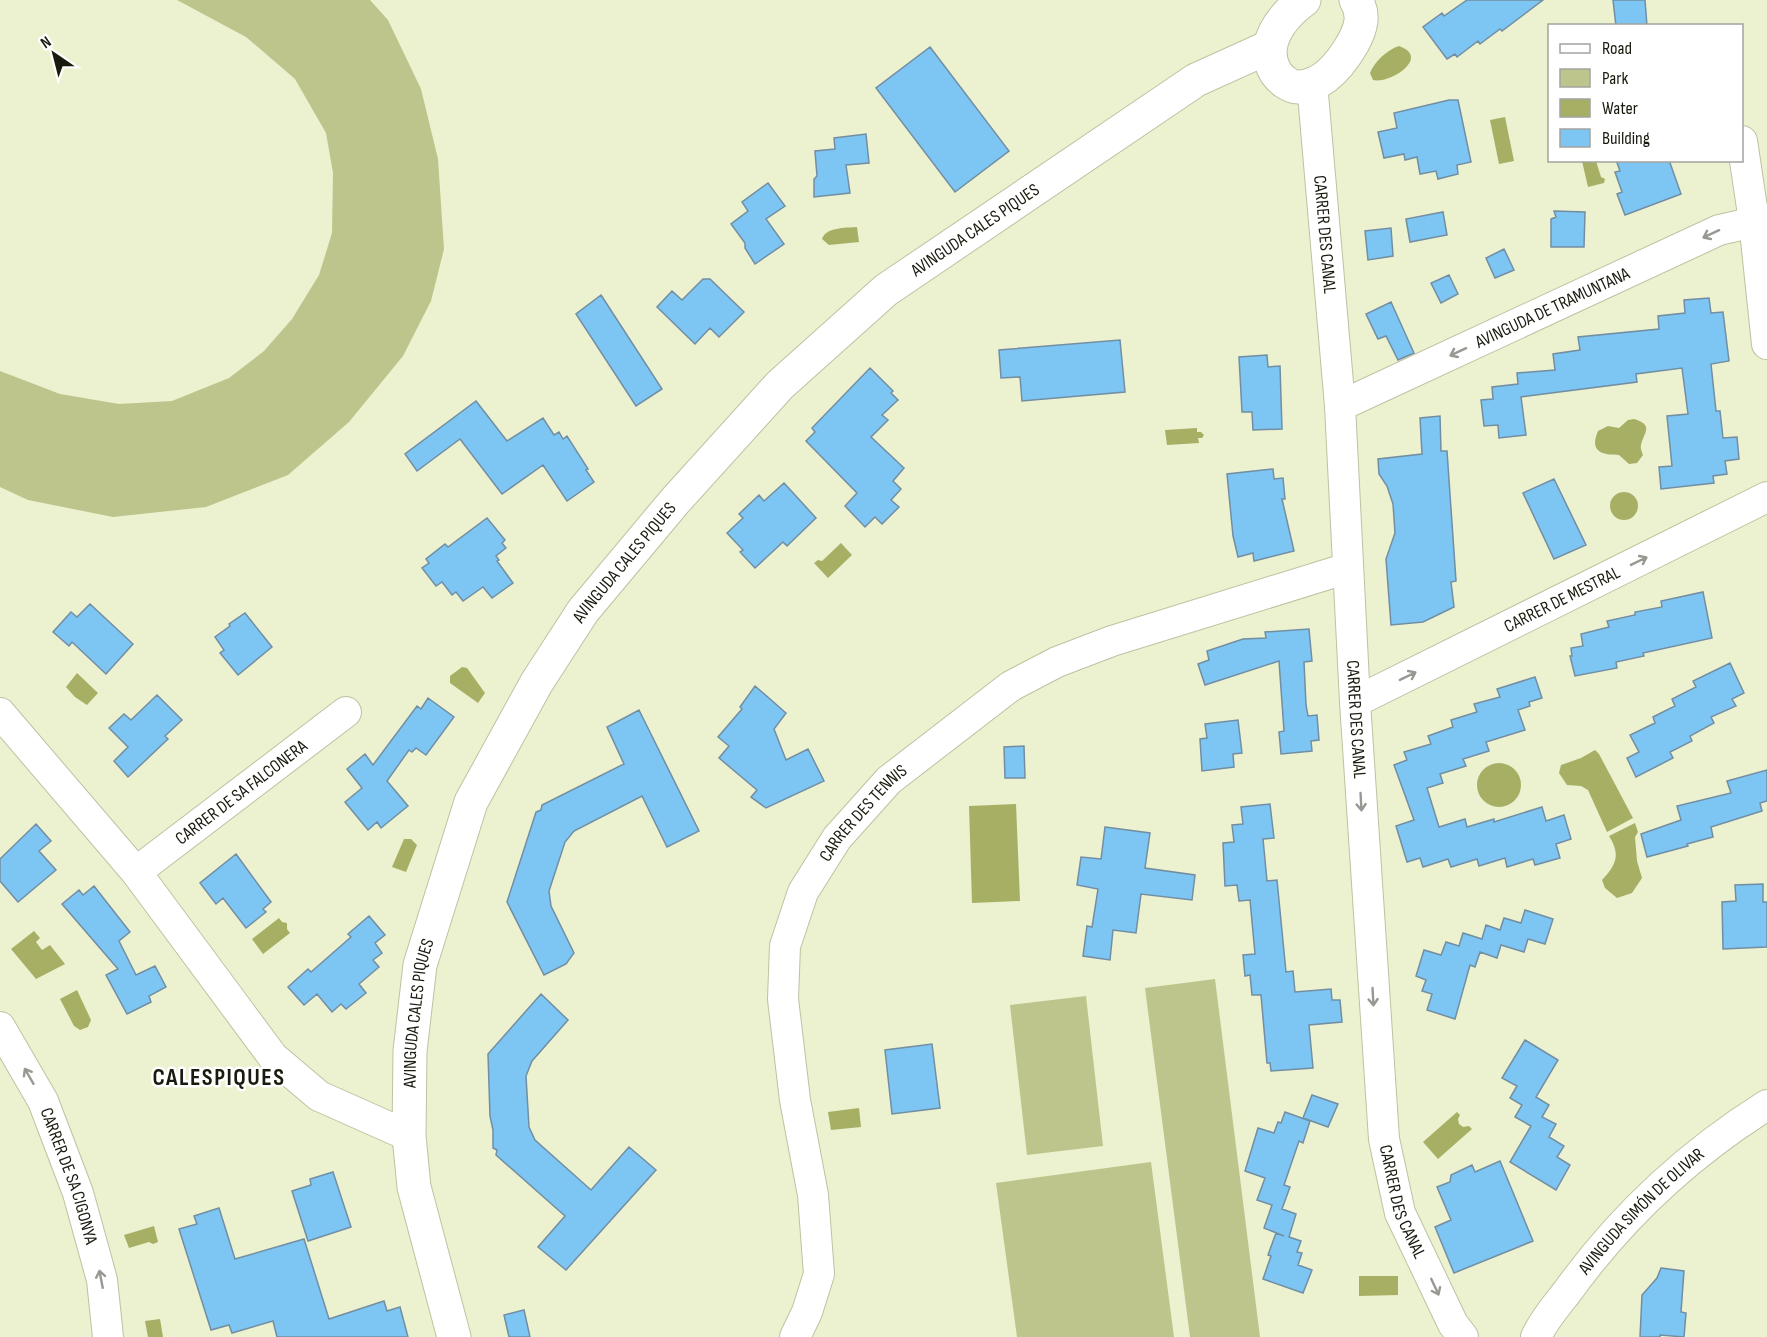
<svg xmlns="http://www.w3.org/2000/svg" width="1767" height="1337" viewBox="0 0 1767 1337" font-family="'Sofia Sans Condensed',sans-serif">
  <rect width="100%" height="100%" fill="#ecf1cf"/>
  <!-- green -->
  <path fill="#bec58c" d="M177,0H370L388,20L421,89L438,159L444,249L431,301L403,356L349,422L288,475L206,507L113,517L28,500L0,487V371L60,394L119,404L172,401L229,378L264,351L292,319L319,275L332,233L333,173L326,133L295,79L246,37Z
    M1215,979L1260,1337H1190L1145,988Z
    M1086,996L1103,1146L1027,1155L1010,1005Z
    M1151,1162L1174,1337H1017L996,1183Z"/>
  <!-- water -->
  <path fill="#a7af65" d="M1399,46C1431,57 1391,84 1373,80L1370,73C1375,61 1387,50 1399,46Z
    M1505,117L1514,161L1499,164L1490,120Z
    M1582,161H1596L1601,177L1605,179L1604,183L1588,187Z
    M857,227L859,242L829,245L822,239C826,227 845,228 857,227Z
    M1634,419C1655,425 1643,434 1641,445C1640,448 1642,452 1643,455L1637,463L1629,464L1619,455C1602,455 1589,452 1598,431L1608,426L1619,428L1628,420Z
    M1197,428V432H1201L1204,435L1202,438H1198L1199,443L1167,445L1165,430Z
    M1610 506a14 14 0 1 1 28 0a14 14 0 1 1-28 0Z
    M841,543L852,555L828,578L814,563L818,560L822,561Z
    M462,667L467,668L485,693L478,703L450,683V676Z
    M77,673L98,693L87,705L75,697L66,687Z
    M1595,750L1599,754L1633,818L1607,832L1588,790L1581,786L1567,785L1559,773L1561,765L1581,758Z
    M1477 785a22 22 0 1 1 44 0a22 22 0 1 1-44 0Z
    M1016,804L1020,901L972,903L969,806Z
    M1635,823L1638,832L1635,837L1637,861L1642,878L1632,893L1617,898L1605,888L1602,880C1616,865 1621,855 1609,836Z
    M404,839H411L417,845L406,872L392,867Z
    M279,918L282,922L287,923V929L290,933L263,954L252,939Z
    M34,931L40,938L36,942L42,950L50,945L65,964L36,979L11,949Z
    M77,990L91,1020L88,1027L80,1030L74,1026L60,999Z
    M859,1108L861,1127L831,1130L828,1112Z
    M1457,1112L1460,1115L1458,1119L1459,1124L1463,1127L1469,1126L1472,1129L1438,1159L1423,1142Z
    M154,1226L158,1242L153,1244L149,1242L129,1248L124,1235Z
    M1359,1276H1398V1295L1359,1296Z
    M160,1319L163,1337H148L145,1321Z"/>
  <!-- building -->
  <path fill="#7dc5f3" stroke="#728ea2" stroke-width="1.5" d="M1467,0H1543L1502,31L1500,29L1480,44L1478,41L1457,57L1455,54L1447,59L1423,27L1442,13L1444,16Z
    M1613,0H1645L1647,26H1616Z
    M930,47L1009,151L955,192L876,88Z
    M1449,100H1458L1471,162L1457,165L1458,174L1438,179L1436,171L1420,174L1417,157L1405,160L1404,154L1384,158L1378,132L1397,128L1394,113Z
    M866,134L869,163L846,165L850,193L814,197V179L817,176L815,151L835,149L834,138Z
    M1616,160H1669L1681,194L1625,215L1617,194L1622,192L1615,172L1620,171Z
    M768,183L785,206L766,219L784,244L755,264L745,248V243L731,224L748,211L742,202Z
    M1554,211L1585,212L1584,247H1551V219L1556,217Z
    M1443,212L1447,235L1410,242L1406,219Z
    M1391,228L1393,256L1368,260L1365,231Z
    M1504,249L1514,270L1495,278L1486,258Z
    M1449,275L1458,294L1441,303L1431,283Z
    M703,279H710L744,312L719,337L710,328L695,344L657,307L672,291L682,300Z
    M601,295L662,389L636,406L576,314Z
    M1709,298L1711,313L1723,312L1729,361L1711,364L1716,411H1720L1723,438L1737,437L1739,459L1725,461L1727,474L1713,476L1714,483L1661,489L1659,467L1672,466L1667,416L1688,414L1682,368L1636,374L1637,382L1521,397L1526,435L1499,438L1498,425L1484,426L1481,400L1493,399L1492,387L1518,384L1517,373L1555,370L1553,354L1580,350L1578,337L1659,329L1658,316L1685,313L1684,300Z
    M1391,302L1414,353L1398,360L1386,336L1378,339L1366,314Z
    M1120,340L1125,392L1022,401L1020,377L1001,378L999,350Z
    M1267,355L1268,367L1280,366L1282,429L1253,430L1252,412H1242L1239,357Z
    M870,368L893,391L891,393L898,400L882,415L888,420L871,437L904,468L893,481L901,489L891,500L899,507L882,524L875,517L865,527L845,506L857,493L806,441L815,432L812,428Z
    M476,401L507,441L543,418L554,435L559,432L563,439L567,436L588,469L586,470L594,482L567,501L543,465L502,494L460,439L417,471L405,454Z
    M1440,416L1441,451H1447L1456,581L1451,582L1454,607L1423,622L1391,625L1386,559L1395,533L1393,504L1387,486L1379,474L1378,459L1422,454L1420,418Z
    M1273,469L1274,479L1283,478L1285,499H1282L1294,551L1254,561L1253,553L1238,557L1233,536L1227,474Z
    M1554,479L1586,545L1554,559L1523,493Z
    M784,483L816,518L787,546L783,542L755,568L740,552L743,550L727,533L743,518L739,514L759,495L764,501Z
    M487,518L505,540L502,543L506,548L496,556L499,560L497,561L513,583L492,598L483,587L463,601L456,592L452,595L442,582L436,586L422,568L429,563L426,559L445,544L448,547Z
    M1703,592L1712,638L1643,653L1644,656L1616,662L1617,668L1575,676L1570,656H1572L1571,648L1583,646L1581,634L1609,627L1607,621L1635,615V612L1662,607L1661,601Z
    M90,604L133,644L106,674L72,642L69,646L53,632L71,612L77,617Z
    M245,613L272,647L238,675L220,653L224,650L215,637L230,626L229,624Z
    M1309,629L1312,661L1304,662L1306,705L1308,716L1317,715L1319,740L1311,741L1312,751L1281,754L1279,732L1284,731L1279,661L1205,685L1198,664L1209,660L1207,651L1243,639L1266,638L1265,632Z
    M1730,663L1744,693L1732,699L1736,706L1711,717L1714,723L1690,736L1692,741L1670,752L1673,758L1636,777L1627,758L1639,752L1630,735L1655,723L1653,717L1675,706L1672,699L1696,687L1693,681Z
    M1535,677L1542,698L1529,702L1530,706L1518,710L1525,730L1486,742L1489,751L1463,759L1466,766L1440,774L1443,783L1427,788L1439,827L1465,819L1467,827L1494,819V822L1542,807L1546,821L1564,815L1571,839L1556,844L1560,858L1535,865L1533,859L1507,867L1505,858L1479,866L1477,859L1451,867L1448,859L1423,867L1420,858L1407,862L1396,826L1414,820L1394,765L1407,760L1404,752L1431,744L1428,736L1453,727L1451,720L1477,712L1474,704L1500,697L1497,689Z
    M755,686L786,713L774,729L786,760L808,749L824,781L766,808L751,797L757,790L719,758L729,746L718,737L742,709L740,707Z
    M157,695L182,720L165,736L168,739L128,777L114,761L128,747L109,728L124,714L131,720Z
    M428,698L454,717L426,755L416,748L412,752L409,750L387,781L408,806L381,828L377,822L368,830L345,802L362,788L347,769L365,754L373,765L417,706L421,709Z
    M639,710L699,831L667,847L642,796L574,831L565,842L549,891L551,906L574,953L566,964L544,975L507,902L536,812L541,810L542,805L624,764L607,727Z
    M1238,720L1242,753L1233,754L1234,767L1202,771L1200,739L1207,738L1205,724Z
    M1024,746L1025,778H1005L1004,747Z
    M1767,770V801L1760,803L1762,811L1711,827L1713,837L1687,844L1688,846L1647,857L1641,834L1681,820L1677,806L1731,793L1727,781Z
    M1270,804L1274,838L1263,839L1267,881L1277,880L1286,972L1293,971L1295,992L1331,989L1332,1000H1340L1342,1022L1309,1025L1313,1068L1271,1071L1270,1063H1267L1261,995H1252L1250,975L1245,976L1243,955L1255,954L1250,900L1239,901L1237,885L1225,886L1223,843L1234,842L1232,825L1243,824L1241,807Z
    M36,824L51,841L39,851L56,870L18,902L0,881V859Z
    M1105,827L1150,833L1145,868L1195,875L1192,900L1141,894L1136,933L1113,930L1110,960L1083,956L1087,926L1092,927L1098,889L1077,885L1081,857L1101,859Z
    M236,854L271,902L263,909L266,912L246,928L223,898L216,904L200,883Z
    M1763,884V902H1767V947L1723,949L1722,902L1736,901L1735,885Z
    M94,886L130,932L119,941L136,975L155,966L166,987L149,996L151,1002L127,1014L106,975L118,969L62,904L79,890L83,895Z
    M1525,910L1553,919L1545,944L1528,939L1524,952L1501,945L1497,958L1480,952L1475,967L1470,965L1455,1019L1427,1010L1432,994L1422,991L1426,980L1416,976L1424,950L1441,955L1446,942L1459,946L1463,933L1482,939L1486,925L1500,930L1504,918L1521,923Z
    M369,916L385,935L375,943L382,953L373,960L379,967L359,984L366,993L346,1009L341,1004L332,1012L317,994L304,1005L288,987L308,969L311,972L351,937L348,934Z
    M541,994L568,1020L532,1061L526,1076L529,1127L535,1140L591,1190L629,1147L656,1170L566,1270L538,1247L565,1216L496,1155L497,1150L493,1148V1130L490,1116L488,1054Z
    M1525,1040L1558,1060L1536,1097L1549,1105L1542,1117L1556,1124L1549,1137L1564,1146L1557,1157L1570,1165L1556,1190L1510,1162L1531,1126L1515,1117L1522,1105L1510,1098L1517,1086L1502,1078Z
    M932,1044L940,1108L892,1114L885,1050Z
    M1312,1095L1338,1104L1328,1127L1303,1118Z
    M1285,1112L1310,1121L1303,1143L1299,1141L1284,1185L1290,1187L1282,1209L1296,1214L1289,1237L1301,1241L1297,1252L1302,1253L1298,1265L1312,1270L1303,1293L1263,1279L1271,1256L1268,1255L1276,1233L1284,1236L1264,1228L1272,1205L1257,1200L1265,1178L1245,1171L1258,1128L1274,1133L1278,1122L1281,1123Z
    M1500,1161L1533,1241L1454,1273L1435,1227L1451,1220L1437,1187L1450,1182L1451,1175L1472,1165L1475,1172Z
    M333,1172L351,1227L308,1241L292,1191L311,1185L310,1179Z
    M219,1208L235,1259L304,1239L329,1319L384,1301L387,1311L400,1307L408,1337H277L273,1321L232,1333L229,1325L211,1330L179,1229L197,1224L194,1216Z
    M1661,1268L1684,1271L1681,1312L1686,1313L1684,1337L1660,1335V1337H1640L1642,1295L1657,1278Z
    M524,1310L530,1337H509L504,1315Z"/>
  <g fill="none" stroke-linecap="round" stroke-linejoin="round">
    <!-- street casing -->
    <g stroke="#bec2a3" stroke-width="32">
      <g id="street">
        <path id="s1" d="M1312,83L1340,406L1355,702L1384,1139L1400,1213L1453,1324L1463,1337"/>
        <path d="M1742,141L1754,221L1767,344"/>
        <path id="s2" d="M1340,406L1719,230L1767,219"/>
        <path id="s3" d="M1355,702L1767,497"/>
        <path d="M0,713L136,872L273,1057L319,1096L409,1136"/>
        <path id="s4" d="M136,872L346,712"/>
        <path id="s5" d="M0,1027L43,1101L78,1193L102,1280L108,1337"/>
        <path id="s6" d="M795,1337L807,1312L819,1274L813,1195L795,1100L783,999L785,946L803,892L837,838L889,780L1011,686L1057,662L1112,641L1348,568"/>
        <path id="s7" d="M1536,1337C1543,1321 1556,1306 1567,1292C1621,1217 1689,1154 1767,1105"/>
      </g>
    </g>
    <!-- secondary casing -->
    <g stroke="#bec2a3" stroke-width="35">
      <g id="secondary">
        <path d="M1304,0C1281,17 1259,45 1276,73C1281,80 1290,87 1298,87C1324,87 1342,62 1353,43C1361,28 1365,15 1356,0"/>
        <path id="s8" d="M454,1337L414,1187L409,1136L410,1051L420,965L471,802L537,682L583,611L675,501L780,385L886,290L1196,80L1269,47"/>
      </g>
    </g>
    <!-- street -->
    <use href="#street" stroke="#fff" stroke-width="30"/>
    <!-- secondary -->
    <use href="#secondary" stroke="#fff" stroke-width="33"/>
  </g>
  <!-- one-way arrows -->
  <defs><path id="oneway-shaft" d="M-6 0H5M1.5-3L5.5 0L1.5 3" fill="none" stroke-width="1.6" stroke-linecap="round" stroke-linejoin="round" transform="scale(1.5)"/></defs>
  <g stroke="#989893">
    <use href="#oneway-shaft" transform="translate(1711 234) rotate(155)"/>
    <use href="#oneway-shaft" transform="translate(1458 352) rotate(155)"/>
    <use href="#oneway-shaft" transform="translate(1639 561) rotate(-26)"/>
    <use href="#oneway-shaft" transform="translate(1408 676) rotate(-26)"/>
    <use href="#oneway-shaft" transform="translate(1361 802) rotate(87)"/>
    <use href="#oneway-shaft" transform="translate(1373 997) rotate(87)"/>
    <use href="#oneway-shaft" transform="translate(29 1076) rotate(-120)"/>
    <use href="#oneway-shaft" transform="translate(101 1279) rotate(-101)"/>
    <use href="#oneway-shaft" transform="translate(1435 1287) rotate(65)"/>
  </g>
  <g text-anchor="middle" stroke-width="5" stroke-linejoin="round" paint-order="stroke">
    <!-- street labels -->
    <g font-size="18" fill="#1a1b0f" stroke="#fff">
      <text dy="6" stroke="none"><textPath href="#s8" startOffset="1320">AVINGUDA CALES PIQUES</textPath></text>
      <text dy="6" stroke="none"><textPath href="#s1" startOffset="152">CARRER DES CANAL</textPath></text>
      <text dy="6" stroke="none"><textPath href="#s2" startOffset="234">AVINGUDA DE TRAMUNTANA</textPath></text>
      <text dy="6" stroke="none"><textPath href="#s8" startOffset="834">AVINGUDA CALES PIQUES</textPath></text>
      <text dy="6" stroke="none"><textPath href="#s3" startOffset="231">CARRER DE MESTRAL</textPath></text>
      <text dy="6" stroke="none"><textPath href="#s1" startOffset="638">CARRER DES CANAL</textPath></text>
      <text dy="6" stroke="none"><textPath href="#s4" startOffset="132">CARRER DE SA FALCONERA</textPath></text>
      <text dy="6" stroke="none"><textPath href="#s6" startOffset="555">CARRER DES TENNIS</textPath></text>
      <text dy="6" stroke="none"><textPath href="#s8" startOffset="330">AVINGUDA CALES PIQUES</textPath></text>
      <text dy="6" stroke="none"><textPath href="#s5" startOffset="165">CARRER DE SA CIGONYA</textPath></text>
      <text dy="6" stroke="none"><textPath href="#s1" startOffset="1124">CARRER DES CANAL</textPath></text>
      <text dy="6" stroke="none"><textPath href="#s7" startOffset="165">AVINGUDA SIMÓN DE OLIVAR</textPath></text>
    </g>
    <!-- district labels -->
    <g font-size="24" font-weight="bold" letter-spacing="1.5" fill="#1a1b0f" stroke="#fff">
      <text x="219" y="1085">CALESPIQUES</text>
    </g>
  </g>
  <!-- legend -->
  <rect x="1548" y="24" width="195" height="138" fill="#ffffff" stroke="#a3a49f" stroke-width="1.5"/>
  <rect x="1560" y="44" width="30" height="9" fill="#ffffff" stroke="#a3a49f" stroke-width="1.5"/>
  <text x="1602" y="54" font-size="18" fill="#1a1b0f">Road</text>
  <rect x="1560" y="69" width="30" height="18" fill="#bec58c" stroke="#a3a49f" stroke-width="1.5"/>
  <text x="1602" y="84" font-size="18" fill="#1a1b0f">Park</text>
  <rect x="1560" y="99" width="30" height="18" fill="#a7af65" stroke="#a3a49f" stroke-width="1.5"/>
  <text x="1602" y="114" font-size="18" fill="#1a1b0f">Water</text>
  <rect x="1560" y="129" width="30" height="18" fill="#7dc5f3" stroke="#a3a49f" stroke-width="1.5"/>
  <text x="1602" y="144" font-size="18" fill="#1a1b0f">Building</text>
  <!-- north arrow -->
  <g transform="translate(54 54) rotate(325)" stroke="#ffffff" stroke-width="4.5" paint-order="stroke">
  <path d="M0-4.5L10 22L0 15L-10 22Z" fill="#1a1b0f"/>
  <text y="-9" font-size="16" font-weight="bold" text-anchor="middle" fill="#1a1b0f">N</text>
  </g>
</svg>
